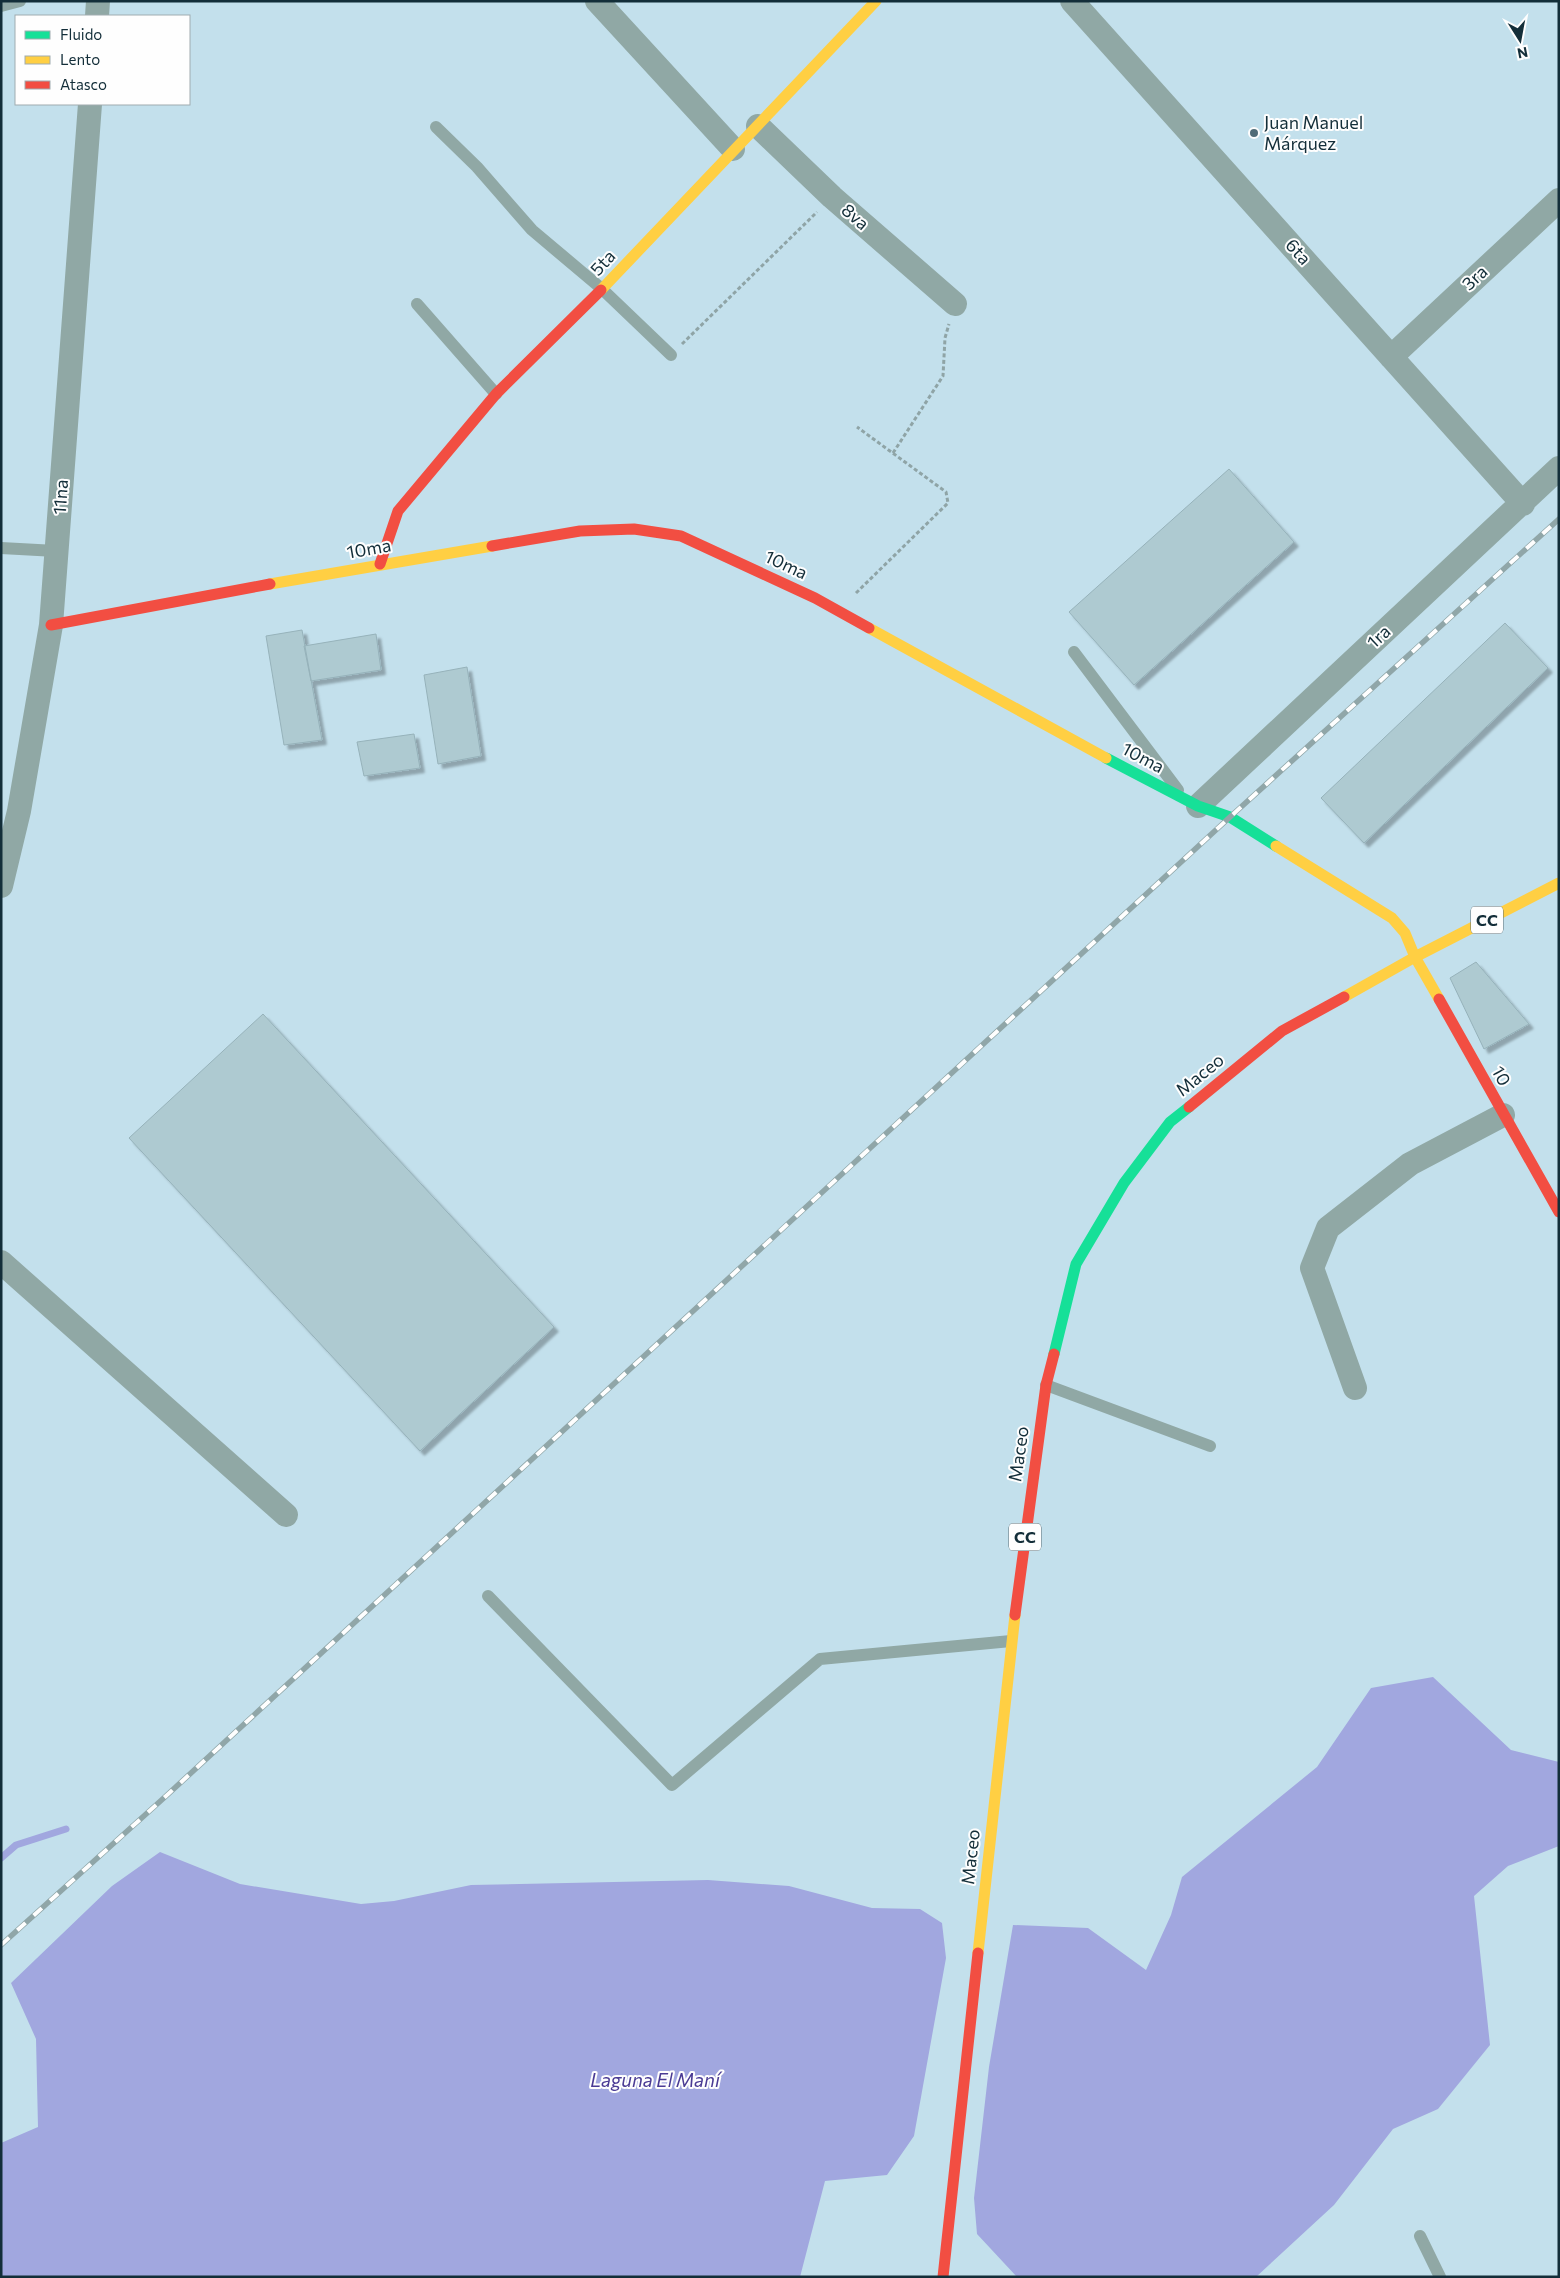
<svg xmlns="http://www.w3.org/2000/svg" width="1560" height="2278" viewBox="0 0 1560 2278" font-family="Commissioner,sans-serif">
  <defs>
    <filter id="shadow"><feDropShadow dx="4.5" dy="4.5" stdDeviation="1" flood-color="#0004"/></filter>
  </defs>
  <rect width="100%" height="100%" fill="#c3e0ec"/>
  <!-- water -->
  <path fill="#a1a7df" d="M1433,1677L1511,1750L1559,1762V1846L1508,1866L1474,1896L1490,2045L1438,2109L1393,2129L1334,2205L1256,2277H1017L977,2234L974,2198L989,2067L1013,1925L1088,1928L1146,1970L1171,1915L1182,1877L1317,1767L1371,1688Z
    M160,1852L240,1884L361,1904L394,1901L471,1885L708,1880L789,1886L872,1908L920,1909L942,1923L946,1958L914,2136L887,2175L825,2181L800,2277H1V2143L38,2127L36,2039L11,1983L112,1886Z"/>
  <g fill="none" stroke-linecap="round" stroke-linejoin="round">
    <!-- stream -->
    <path stroke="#a1a7df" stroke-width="7" d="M1,1858L16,1845L66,1829"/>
  </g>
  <!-- building -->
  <path fill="#aecad1" stroke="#96b2ba" filter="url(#shadow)" d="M1229,469L1294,542L1134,685L1069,612Z
    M1505,623L1548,668L1364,843L1321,798Z
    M302,630L322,740L284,745L266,636Z
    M376,634L381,670L311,681L304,646Z
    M467,667L481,756L438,764L424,675Z
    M414,734L420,768L364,776L357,742Z
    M1476,962L1529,1024L1484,1049L1450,978Z
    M263,1014L554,1327L420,1451L129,1138Z"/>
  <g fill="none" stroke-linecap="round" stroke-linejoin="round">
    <!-- path -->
    <path stroke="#8fa4a6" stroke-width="3" stroke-dasharray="4 2.5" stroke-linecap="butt" d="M682,344L817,212
      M893,453L943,376L945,338L949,324
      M856,593L948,503L946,492L857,427"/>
    <!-- lane -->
    <path stroke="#90a8a5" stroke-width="12" d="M1,6L20,1
      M436,127L477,167L532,230L602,289L671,355
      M417,304L496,394
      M1,548L56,551
      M1074,652L1178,790
      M1046,1385L1210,1446
      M488,1596L672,1785L820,1659L1011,1641
      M1420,2236L1440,2277"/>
    <!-- street -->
    <path stroke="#90a8a5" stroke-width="24" d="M597,1L733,149
      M1072,1L1523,504
      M97,16L98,1
      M758,126L832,197L955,304
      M1391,357L1559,200
      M1198,806L1559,468
      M1,886L19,811L51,625L90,104
      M1,1262L286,1515
      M1355,1388L1312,1268L1328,1228L1410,1164L1503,1115"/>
    <!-- fast -->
    <path stroke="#16e098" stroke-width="11" d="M1106,758L1198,806L1230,817L1276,846
      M1054,1354L1076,1264L1124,1183L1170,1122L1189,1107"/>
    <!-- slow -->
    <path stroke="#ffcf43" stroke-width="11" d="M601,290L876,1
      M270,584L492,546
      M869,628L1106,758
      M1276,846L1392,918L1405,933L1415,957L1439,999
      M1344,997L1415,957L1559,883
      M978,1953L1015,1615"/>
    <!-- jam -->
    <path stroke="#f24e42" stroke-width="11" d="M492,546L580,531L634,529L681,536L815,598L869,628
      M380,564L398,511L496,394L601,290
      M51,625L270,584
      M1439,999L1559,1212
      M1189,1107L1282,1031L1344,997
      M1015,1615L1046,1385L1054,1354
      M943,2277L978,1953"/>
    <!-- rail casing -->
    <g stroke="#90a6a8" stroke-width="5.5">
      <path id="rail" d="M1,1945L166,1796L1230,817L1559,519"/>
    </g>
    <!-- rail -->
    <use href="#rail" stroke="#fefefe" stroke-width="4" stroke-dasharray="11" stroke-linecap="butt"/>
  </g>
  <!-- markers -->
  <circle fill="#516c78" stroke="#fefefe" stroke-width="2" cx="1254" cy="133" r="5"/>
  <g text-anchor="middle" stroke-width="4" stroke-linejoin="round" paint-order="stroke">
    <!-- shield labels -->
    <g fill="#fefefe" stroke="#5a6c74" stroke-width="1">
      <rect x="1471" y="906.5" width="32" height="27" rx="4"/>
      <rect x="1009" y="1523.5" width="32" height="27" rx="4"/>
    </g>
    <g font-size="16" font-weight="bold" fill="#132e39">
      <text x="1487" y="926">CC</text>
      <text x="1025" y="1543">CC</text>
    </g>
    <!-- poi labels -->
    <g font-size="18" fill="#132e39" stroke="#fefefe" text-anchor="start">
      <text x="1264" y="129">Juan Manuel<tspan x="1264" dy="21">Márquez</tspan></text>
    </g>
    <!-- street labels -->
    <g font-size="18" fill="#132e39" stroke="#fefefe">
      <text transform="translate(855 217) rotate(41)" y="6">8va</text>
      <text transform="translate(1298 252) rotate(48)" y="6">6ta</text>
      <text transform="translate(603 263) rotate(-47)" y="6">5ta</text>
      <text transform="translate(1475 278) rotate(-43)" y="6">3ra</text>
      <text transform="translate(61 497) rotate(-86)" y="6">11na</text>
      <text transform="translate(369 549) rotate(-10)" y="6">10ma</text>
      <text transform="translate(786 565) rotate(25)" y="6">10ma</text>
      <text transform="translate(1379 637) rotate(-43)" y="6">1ra</text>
      <text transform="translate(1143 758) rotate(28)" y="6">10ma</text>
      <text transform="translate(1200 1075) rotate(-39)" y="6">Maceo</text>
      <text transform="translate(1501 1076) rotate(61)" y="6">10</text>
      <text transform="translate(1019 1454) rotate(-82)" y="6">Maceo</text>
      <text transform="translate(971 1857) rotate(-84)" y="6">Maceo</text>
    </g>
    <!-- water labels -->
    <g font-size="19" font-style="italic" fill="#4a3b94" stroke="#fefefe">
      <text x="655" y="2087">Laguna El Maní</text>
    </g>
  </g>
  <!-- border -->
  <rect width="1560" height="2278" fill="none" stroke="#132e39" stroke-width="5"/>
  <!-- legend -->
  <rect x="15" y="15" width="175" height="90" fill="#fefefe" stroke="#a0abaf"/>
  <rect x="25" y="31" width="25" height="8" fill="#16e098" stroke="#a0abaf"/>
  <text x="60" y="40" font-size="15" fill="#132e39">Fluido</text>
  <rect x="25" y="56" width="25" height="8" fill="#ffcf43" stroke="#a0abaf"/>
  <text x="60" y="65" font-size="15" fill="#132e39">Lento</text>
  <rect x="25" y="81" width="25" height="8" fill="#f24e42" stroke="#a0abaf"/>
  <text x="60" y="90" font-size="15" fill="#132e39">Atasco</text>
  <!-- north arrow -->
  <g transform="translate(1520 40) rotate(169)" stroke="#fefefe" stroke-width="4" paint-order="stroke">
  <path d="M0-4L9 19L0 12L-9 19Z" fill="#132e39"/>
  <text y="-8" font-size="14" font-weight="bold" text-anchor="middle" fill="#132e39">N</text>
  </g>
</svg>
